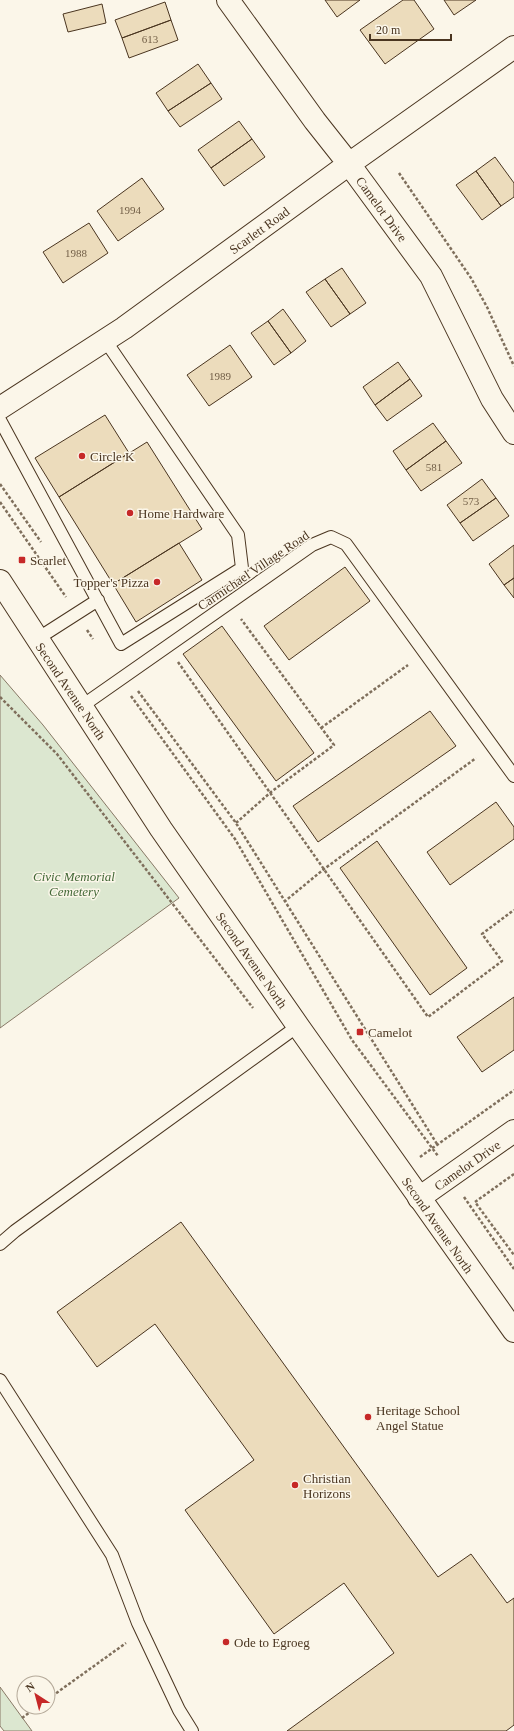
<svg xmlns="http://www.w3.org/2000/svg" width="514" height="1731" viewBox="0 0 514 1731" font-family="Georgia,serif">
  <rect width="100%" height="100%" fill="#fbf6e9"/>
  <!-- green -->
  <path fill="#dce7d0" stroke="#887966" d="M0,675L43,725L179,898L0,1028Z
    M0,1687L32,1731H4L0,1726Z"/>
  <!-- building -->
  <path fill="#ecdcbc" stroke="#4a3520" d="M325,0H360L337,17Z
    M403,0H414L434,29L385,64L360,30Z
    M444,0H476L454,15Z
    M165,2L171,20L122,38L115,20Z
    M102,4L106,23L68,32L63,14Z
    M171,20L178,40L129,58L122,38Z
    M198,64L211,83L168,111L156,93Z
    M211,83L222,99L180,127L168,111Z
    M239,121L252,139L211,168L198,150Z
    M252,139L265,157L224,186L211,168Z
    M495,157L514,183V197L501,206L476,171Z
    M476,171L501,206L482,220L456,185Z
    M142,178L164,209L118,241L97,211Z
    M89,223L108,253L63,283L43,252Z
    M342,268L366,303L350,314L325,279Z
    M325,279L350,314L331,327L306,292Z
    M283,309L306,341L291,353L268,321Z
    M268,321L291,353L274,365L251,333Z
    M230,345L252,377L209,406L187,375Z
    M398,362L410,379L375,405L363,387Z
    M410,379L422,396L387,421L375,405Z
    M105,415L129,453L59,497L35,458Z
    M433,423L446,441L406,470L393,451Z
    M446,441L462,463L421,491L406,470Z
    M147,442L202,529L113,584L59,497Z
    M482,479L496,498L460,523L447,505Z
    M496,498L509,516L473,541L460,523Z
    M179,543L202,580L136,622L113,584Z
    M514,545V578L504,585L489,564Z
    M345,567L370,601L289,660L264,626Z
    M514,578V598L504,585Z
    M222,626L314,753L276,781L183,654Z
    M430,711L456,746L318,842L293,806Z
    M496,802L514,827V839L450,885L427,852Z
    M377,841L467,968L430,995L340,868Z
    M514,997V1050L482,1072L457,1037Z
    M181,1222L438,1577L471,1554L507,1603L514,1598V1725L506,1731H287L394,1653L344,1583L274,1634L185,1510L254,1460L155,1324L97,1367L57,1312Z"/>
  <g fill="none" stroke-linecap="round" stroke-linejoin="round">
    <!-- lane casing -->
    <g stroke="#4a3520" stroke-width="14">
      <path id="lane" d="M0,420L121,644L242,568L238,535L105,340
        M37,639L98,600
        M82,706L312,545L331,537L346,544L514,776
        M0,1244L15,1231L298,1026
        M0,1380L112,1555L138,1623L179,1710L192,1731"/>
    </g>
    <!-- street casing -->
    <g stroke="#4a3520" stroke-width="24">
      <path id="street" d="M228,0L315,121L349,164L431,276L492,399L514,433
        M0,408L124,328L349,164L514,47
        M419,1198L514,1131"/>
    </g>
    <!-- secondary casing -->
    <g stroke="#4a3520" stroke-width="24">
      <path id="secondary" d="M0,581L161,829L298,1026L514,1331"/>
    </g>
    <!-- path -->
    <path stroke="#7f6f5c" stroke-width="2.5" stroke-dasharray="3 2" stroke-linecap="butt" d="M399,173L471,278L487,307L514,366
      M0,484L41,542
      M0,502L66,597
      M87,630L93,639
      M178,662L428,1017L502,961L482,934L514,910
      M138,691L236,823L437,1144
      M131,696L235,839L352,1040L438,1156
      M0,697L57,754L253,1008
      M321,728L408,665
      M236,823L271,792L334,745L241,619
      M284,902L324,869L476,758
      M420,1157L514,1090
      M514,1174L475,1202L514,1255
      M464,1197L514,1269
      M48,1699L126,1643
      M22,1718L37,1707"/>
    <!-- lane -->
    <use href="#lane" stroke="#fbf6e9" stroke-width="12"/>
    <!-- street -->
    <use href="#street" stroke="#fbf6e9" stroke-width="22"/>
    <!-- secondary -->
    <use href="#secondary" stroke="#fbf6e9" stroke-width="22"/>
  </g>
  <!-- markers -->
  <g fill="#c62828" stroke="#fbf6e9" stroke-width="1.5">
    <circle cx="82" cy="456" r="4"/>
    <circle cx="130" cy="513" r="4"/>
    <rect x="18" y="556" width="8" height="8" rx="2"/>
    <circle cx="157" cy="582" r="4"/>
    <rect x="356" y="1028" width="8" height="8" rx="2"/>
    <circle cx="368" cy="1417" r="4"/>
    <circle cx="295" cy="1485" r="4"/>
    <circle cx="226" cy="1642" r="4"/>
  </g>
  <g text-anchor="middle" stroke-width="3" stroke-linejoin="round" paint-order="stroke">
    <!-- number labels -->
    <g font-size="11" fill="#725f47">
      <text x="150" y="43">613</text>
      <text x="130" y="214">1994</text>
      <text x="76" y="257">1988</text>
      <text x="220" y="380">1989</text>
      <text x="434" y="471">581</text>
      <text x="471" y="505">573</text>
    </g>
    <!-- street labels -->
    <g font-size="13" fill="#4a3520" stroke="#fbf6e9">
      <text transform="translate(382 209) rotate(54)" y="5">Camelot Drive</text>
      <text transform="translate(259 230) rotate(-36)" y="5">Scarlett Road</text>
      <text transform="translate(253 570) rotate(-34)" y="5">Carmichael Village Road</text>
      <text transform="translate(71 691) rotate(56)" y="5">Second Avenue North</text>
      <text transform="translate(252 960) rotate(55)" y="5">Second Avenue North</text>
      <text transform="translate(467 1165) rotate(-35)" y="5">Camelot Drive</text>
      <text transform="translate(438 1225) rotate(55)" y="5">Second Avenue North</text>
    </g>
    <!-- poi labels -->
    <g font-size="13" fill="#4a3520" stroke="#fbf6e9" text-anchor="start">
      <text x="90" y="461">Circle K</text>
      <text x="138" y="518">Home Hardware</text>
      <text x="30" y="565">Scarlet</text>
      <text x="149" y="587" text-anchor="end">Topper's Pizza</text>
      <text x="368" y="1037">Camelot</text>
      <text x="376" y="1415">Heritage School<tspan x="376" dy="15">Angel Statue</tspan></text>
      <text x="303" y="1483">Christian<tspan x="303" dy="15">Horizons</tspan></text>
      <text x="234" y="1647">Ode to Egroeg</text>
    </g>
    <!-- park labels -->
    <g font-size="13" font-style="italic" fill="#436837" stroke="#fbf6e9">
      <text x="74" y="881">Civic Memorial<tspan x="74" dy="15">Cemetery</tspan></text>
    </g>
  </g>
  <!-- north arrow -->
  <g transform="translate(36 1695) rotate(324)"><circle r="19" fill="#fbf6e9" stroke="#b4a999"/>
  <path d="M0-3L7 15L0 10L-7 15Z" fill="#c62828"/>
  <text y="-6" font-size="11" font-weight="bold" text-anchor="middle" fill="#4a3520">N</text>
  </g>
  <!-- scale -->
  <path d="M370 34v6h81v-6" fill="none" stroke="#4a3520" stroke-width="2"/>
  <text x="376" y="34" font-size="12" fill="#4a3520" stroke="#fbf6e9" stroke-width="3" paint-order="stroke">20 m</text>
</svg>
